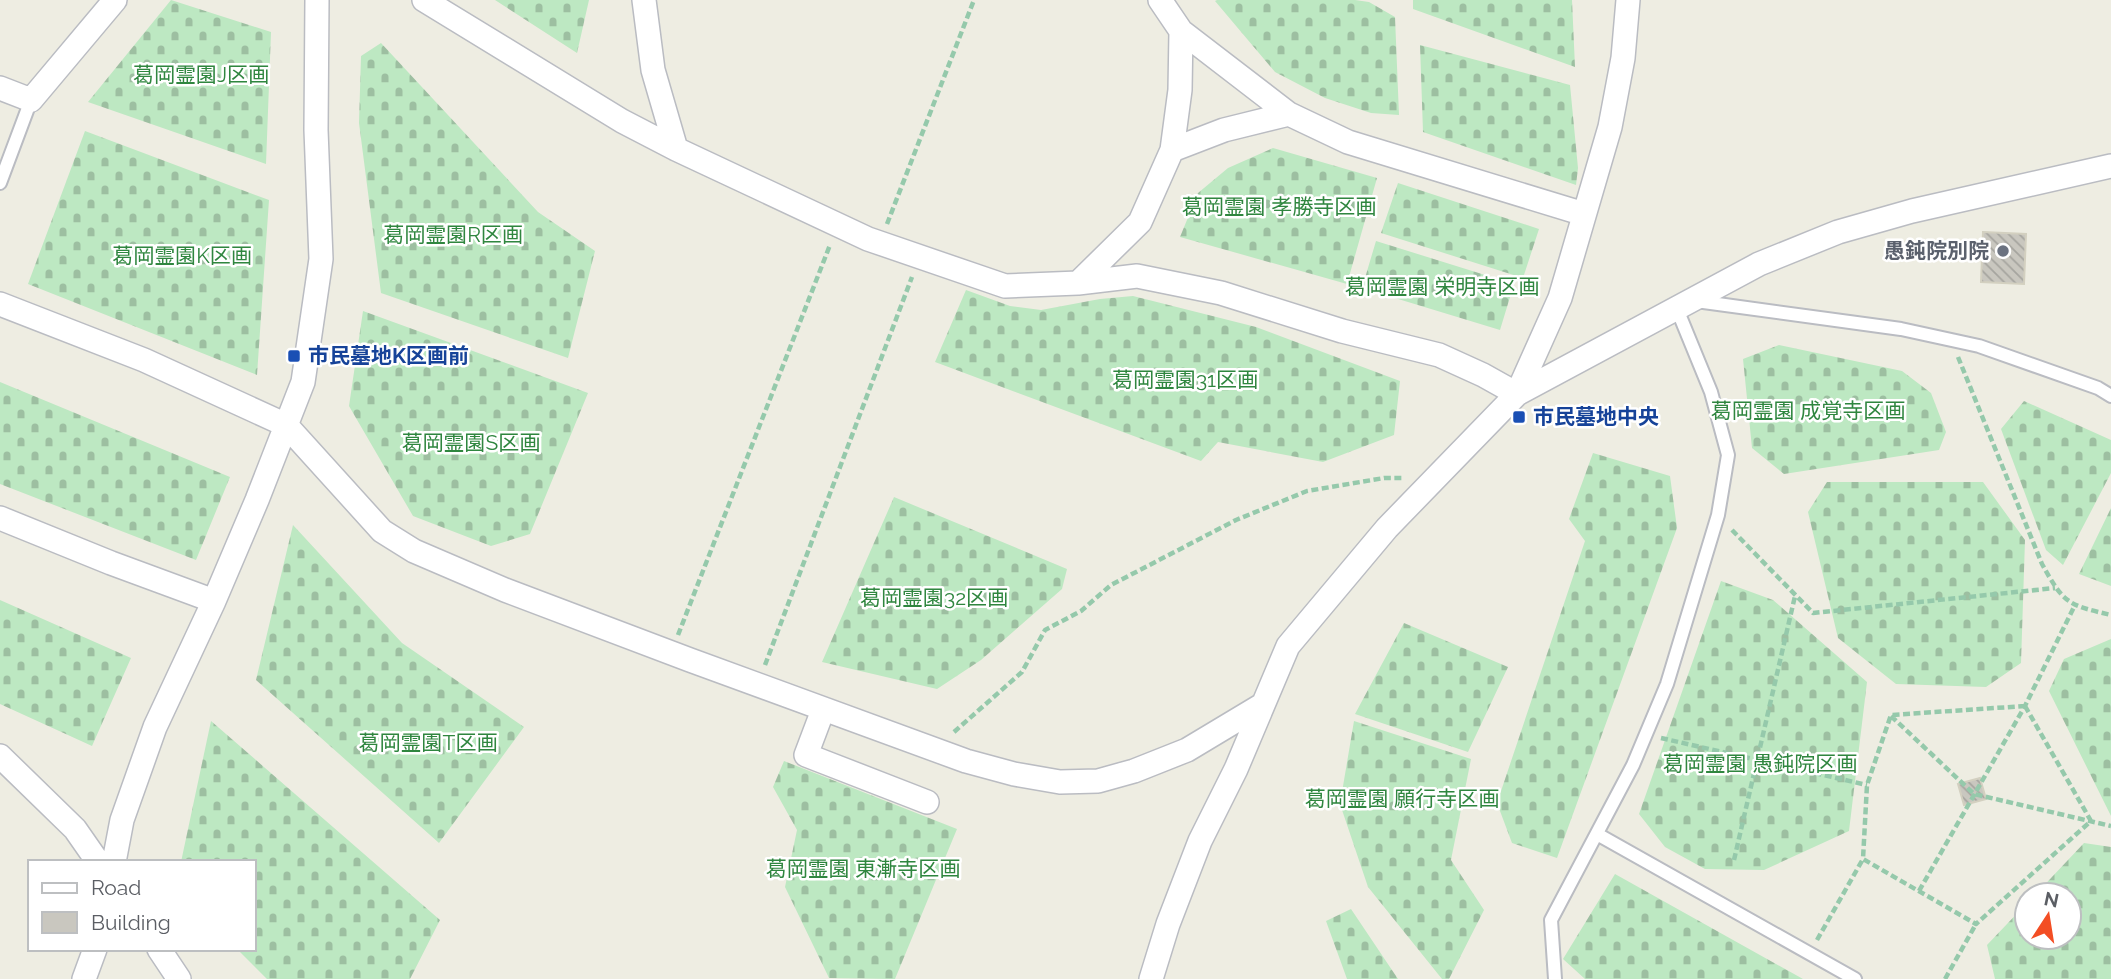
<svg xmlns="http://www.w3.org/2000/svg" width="2111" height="979" viewBox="0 0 2111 979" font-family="Raleway,'Noto Sans JP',sans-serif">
  <defs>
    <pattern id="cemetery-stones" width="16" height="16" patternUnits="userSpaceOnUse" patternTransform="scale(1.75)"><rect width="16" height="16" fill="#bde8c2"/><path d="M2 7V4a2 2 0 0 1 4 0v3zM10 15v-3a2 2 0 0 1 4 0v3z" fill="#9dbfa1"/></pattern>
    <pattern id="building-back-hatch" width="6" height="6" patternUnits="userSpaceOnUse" patternTransform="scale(1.75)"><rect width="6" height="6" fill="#c9c7bf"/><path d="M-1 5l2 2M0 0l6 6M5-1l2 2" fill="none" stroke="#a6a59f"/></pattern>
  </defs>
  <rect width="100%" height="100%" fill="#eeede2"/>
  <!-- cemetery -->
  <path fill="url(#cemetery-stones)" d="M171,0L271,32L266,164L88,102Z
    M495,0H589L577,53Z
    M1217,0H1355L1369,2L1395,17L1399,115L1371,113L1325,98L1275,72L1215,1Z
    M1413,0H1572L1575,67L1413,9Z
    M381,43L538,212L595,251L568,358L381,293L359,123L361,56Z
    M1420,45L1570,85L1578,168L1576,185L1423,132Z
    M85,131L269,200L257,375L28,284Z
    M1273,148L1377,178L1347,284L1180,237L1198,193L1228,168Z
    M1398,183L1539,229L1523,278L1381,233Z
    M1376,241L1514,284L1500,330L1362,288Z
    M966,290L1010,306L1041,310L1100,299L1133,296L1256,327L1400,381L1394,435L1323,462L1218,442L1201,461L935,362Z
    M363,311L588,393L530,534L491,546L413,516L349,406Z
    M1779,345L1902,371L1931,393L1946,432L1939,450L1784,474L1752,448L1743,359Z
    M0,382L230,477L196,560L0,484Z
    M2024,401L2111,440V473L2063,565L2046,550L2001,429Z
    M1593,453L1670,476L1677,528L1557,858L1512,843L1497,803L1585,541L1569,519Z
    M1827,482H1983L2025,540L2021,663L1986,687L1896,684L1838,638L1808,512Z
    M894,497L1067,569L1062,589L981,660L937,689L822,662Z
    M2111,508V586L2079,574Z
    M293,525L402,643L524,727L439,843L256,680Z
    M1721,581L1773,600L1867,682L1849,831L1764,870L1705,869L1665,847L1639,814Z
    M0,600L131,658L92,746L0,704Z
    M1404,623L1508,667L1468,752L1355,714Z
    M2111,639V816L2049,691L2064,659Z
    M211,721L440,920L410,979H267L237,949H254V862H181Z
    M1354,721L1471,759L1451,860L1484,910L1449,979H1442L1368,887L1340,804Z
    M784,761L957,829L895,979L829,978L785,887L797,830L773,787Z
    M2084,843L2111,847V979H1995L1987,945L2027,903V937H2069V895H2035Z
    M1615,874L1803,979H1585L1563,959Z
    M1351,909L1398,979H1347L1326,921Z"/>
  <!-- building -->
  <path fill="url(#building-back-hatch)" stroke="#d3d0c0" stroke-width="2" d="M1983,232L2026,234L2024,284L1981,282Z
    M1980,778L1986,799L1964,805L1958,784Z"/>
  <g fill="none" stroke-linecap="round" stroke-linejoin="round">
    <!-- service casing -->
    <g stroke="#babcc2" stroke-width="16">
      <path id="service" d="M0,183L31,100
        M1696,301L1901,329L1979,346L2098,388L2111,396
        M1597,834L1855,979
        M1555,979L1551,920L1633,765L1646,734L1667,684L1718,515L1728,455L1711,392L1677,309"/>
    </g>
    <!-- minor casing -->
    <g stroke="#babcc2" stroke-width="26">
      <path id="minor" d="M424,0L622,121L676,149L868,239L1005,286L1078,283L1137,276L1221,293L1342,331L1439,355L1483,375L1517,394L1560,298L1610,127L1623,58L1628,0
        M644,0L653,70L676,149
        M1181,31L1289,114L1348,142L1584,214
        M0,88L31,100L115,0
        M1172,150L1224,130L1289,114
        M1078,283L1140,222L1172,150L1180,90L1181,31L1160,0
        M0,304L144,360L286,425L382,531L414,551L505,590L690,660L966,761L1014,774L1060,782L1098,781L1134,771L1187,750L1262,705
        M0,518L111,563L214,601
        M823,710L806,755L927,802
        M0,756L75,829L98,862
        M114,862L122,820L155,727L214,601L257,500L303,382L321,259L316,130L317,0
        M159,949L179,979
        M84,979L95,949
        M1151,979L1168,924L1200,841L1236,769L1288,646L1387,528L1517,394L1759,264L1838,232L1912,211L2111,166"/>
    </g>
    <!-- path -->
    <path stroke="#95c9ab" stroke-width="4.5" stroke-dasharray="7 3.5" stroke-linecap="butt" d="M887,224L974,0
      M1958,357L2042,564C2064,604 2068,605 2111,615
      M1732,530L1813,613L2055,588
      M678,635L830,245
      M765,665L912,277
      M2025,706L2091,821L1976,924L1863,859L1867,785L1891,715Z
      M1891,716L1974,794L2111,826
      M954,732L1022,672L1045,630L1081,611L1111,585L1236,520L1307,491L1384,478H1403
      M1661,738L1867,785
      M1734,860L1795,596
      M1919,891L2025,706L2074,607
      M1817,940L1863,859
      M1945,979L1976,924"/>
    <!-- service -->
    <use href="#service" stroke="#fff" stroke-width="12"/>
    <!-- minor -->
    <use href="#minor" stroke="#fff" stroke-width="23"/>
  </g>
  <!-- markers -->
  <circle fill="#6b7280" stroke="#fff" stroke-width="2.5" cx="2003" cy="251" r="7"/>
  <g fill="#1a4fb4" stroke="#fff" stroke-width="2.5">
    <rect x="287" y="349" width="14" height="14" rx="3.5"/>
    <rect x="1512" y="410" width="14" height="14" rx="3.5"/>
  </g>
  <g text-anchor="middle" stroke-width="5" stroke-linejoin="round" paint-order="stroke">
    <!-- park labels -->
    <g font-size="21" fill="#2f863f" stroke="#fff">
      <text x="201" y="82">葛岡霊園J区画</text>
      <text x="1279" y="214">葛岡霊園 孝勝寺区画</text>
      <text x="453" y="242">葛岡霊園R区画</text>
      <text x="182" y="263">葛岡霊園K区画</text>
      <text x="1442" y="294">葛岡霊園 栄明寺区画</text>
      <text x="1185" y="387">葛岡霊園31区画</text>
      <text x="1808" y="418">葛岡霊園 成覚寺区画</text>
      <text x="471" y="450">葛岡霊園S区画</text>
      <text x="934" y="605">葛岡霊園32区画</text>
      <text x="428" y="750">葛岡霊園T区画</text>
      <text x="1760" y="771">葛岡霊園 愚鈍院区画</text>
      <text x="1402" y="806">葛岡霊園 願行寺区画</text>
      <text x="863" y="876">葛岡霊園 東漸寺区画</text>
    </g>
    <!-- worship labels -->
    <g font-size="21" font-weight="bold" fill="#5b616d" stroke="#fff" text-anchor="end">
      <text x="1989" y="258">愚鈍院別院</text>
    </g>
    <!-- transit labels -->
    <g font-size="21" font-weight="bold" fill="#164399" stroke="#fff" text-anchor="start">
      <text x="308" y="363">市民墓地K区画前</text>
      <text x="1533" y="424">市民墓地中央</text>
    </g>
  </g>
  <!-- legend -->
  <rect x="28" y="860" width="228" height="91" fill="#ffffff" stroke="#bdbfc1" stroke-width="2"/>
  <rect x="42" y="883" width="35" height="10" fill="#ffffff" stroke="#bdbfc1" stroke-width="2"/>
  <text x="91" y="895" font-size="21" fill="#5b5e64">Road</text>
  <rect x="42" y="912" width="35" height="21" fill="#c9c7bf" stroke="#bdbfc1" stroke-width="2"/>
  <text x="91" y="930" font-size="21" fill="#5b5e64">Building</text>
  <!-- north arrow -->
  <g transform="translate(2048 916) rotate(12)"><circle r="33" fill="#ffffff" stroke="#bdbfc1" stroke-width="2"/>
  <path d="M0-5L12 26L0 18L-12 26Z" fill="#f34e24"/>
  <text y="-10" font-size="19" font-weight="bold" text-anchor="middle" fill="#5b5e64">N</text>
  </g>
</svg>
